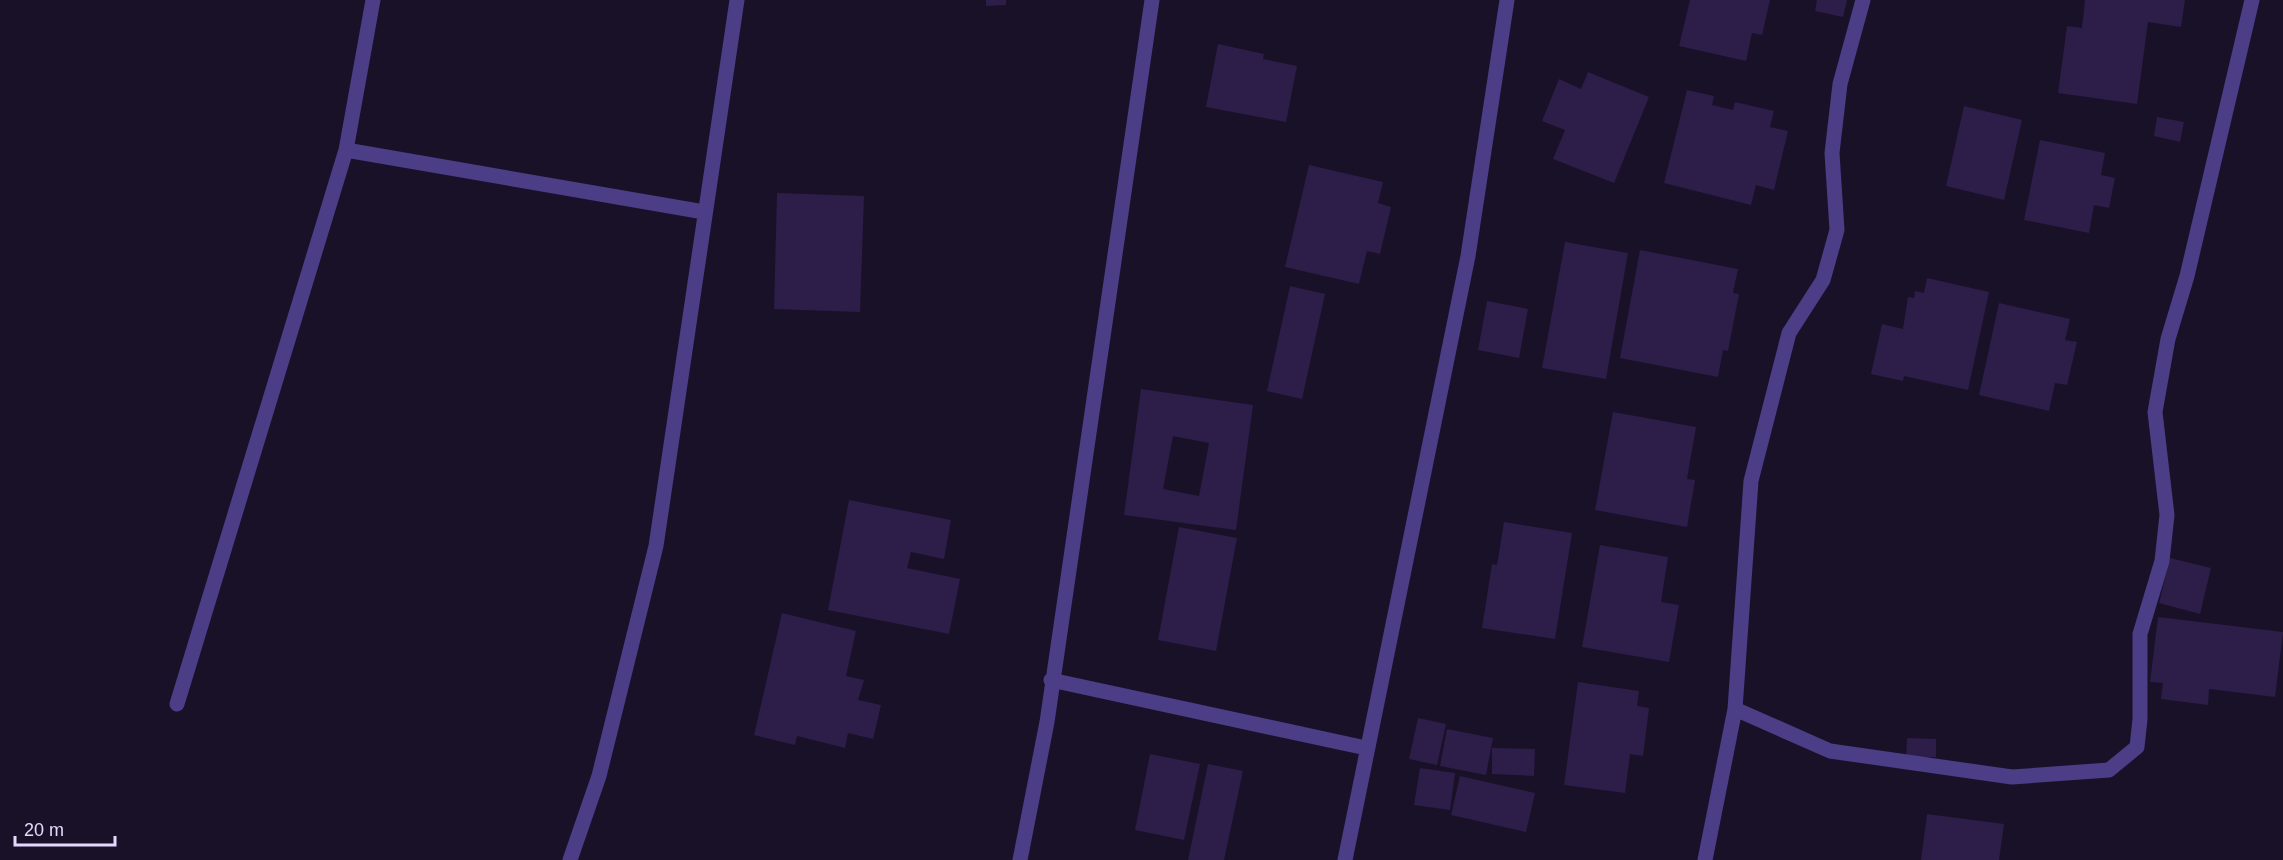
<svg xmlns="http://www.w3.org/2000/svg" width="2283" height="860" viewBox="0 0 2283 860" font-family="Arial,sans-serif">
  <rect width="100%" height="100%" fill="#191128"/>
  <!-- building -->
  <path fill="#2d1d49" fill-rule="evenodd" d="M986,0H1006V5L986,6Z
    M1690,0H1770L1762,35L1752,33L1746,61L1679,46Z
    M1817,0H1847L1843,17L1815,11Z
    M2085,0H2185L2181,27L2148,22L2137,104L2058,93L2067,26L2082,28Z
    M1218,44L1264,54L1263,59L1297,66L1286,122L1206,107Z
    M1588,72L1649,97L1614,183L1553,159L1565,130L1542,121L1559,79L1581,89Z
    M1687,90L1714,96L1712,105L1733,110L1735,102L1774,111L1770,127L1788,131L1774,190L1756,185L1751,205L1664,183Z
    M1964,106L2022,120L2004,200L1946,186Z
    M2157,117L2184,122L2180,142L2154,136Z
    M2040,140L2105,153L2101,175L2115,178L2109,208L2094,205L2089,233L2024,220Z
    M1309,165L1383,182L1378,203L1391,207L1380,254L1367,251L1359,284L1285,267Z
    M777,193L864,196L860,312L774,309Z
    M1565,242L1628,253L1606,379L1542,368Z
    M1640,250L1738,269L1733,293L1739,294L1728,351L1723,350L1718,377L1620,358Z
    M1927,278L1989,292L1968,390L1904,376L1903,381L1871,374L1882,324L1903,329L1908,297L1914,298L1915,291L1924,293Z
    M1290,286L1325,294L1302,399L1267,391Z
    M1487,301L1528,309L1519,358L1478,350Z
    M1999,303L2070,319L2065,340L2077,342L2067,385L2055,383L2049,411L1979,395Z
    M1141,389L1253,405L1236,530L1124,515ZM1173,436L1209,443L1199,496L1163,489Z
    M1613,412L1696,427L1687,479L1695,480L1687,527L1595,510Z
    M849,500L951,520L944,559L911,552L907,568L960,579L949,634L828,610Z
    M1504,522L1572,533L1555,639L1482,628L1492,564L1497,565Z
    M1179,527L1237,538L1216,651L1158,640Z
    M1600,545L1668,557L1661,602L1679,605L1669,662L1582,647Z
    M2170,558L2211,568L2200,614L2159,603Z
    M782,613L856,631L846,676L864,680L858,700L881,705L873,739L848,733L845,748L797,736L795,745L754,735Z
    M2158,617L2283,632L2275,697L2209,689L2208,705L2161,699L2163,683L2150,682Z
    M1578,682L1639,691L1637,706L1649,708L1643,756L1630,754L1625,793L1564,785Z
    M1418,718L1446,724L1437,765L1409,759Z
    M1447,729L1493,738L1486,775L1440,766Z
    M1907,738L1936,739V757H1906Z
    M1492,748L1535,749L1534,776L1492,774Z
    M1150,754L1200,764L1184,840L1135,830Z
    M1208,764L1243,771L1224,860H1188Z
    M1420,768L1455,773L1450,810L1414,805Z
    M1460,776L1535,793L1526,832L1451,815Z
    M1927,814L2004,824L1999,860H1921Z"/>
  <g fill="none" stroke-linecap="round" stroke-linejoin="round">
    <!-- street -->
    <path stroke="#4b3d86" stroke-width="15" d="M346,150L704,212
      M1051,680L1366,748
      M177,704L346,150L373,0
      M1735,709L1830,751L2012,777L2109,770L2137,747L2140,719V634L2162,561L2167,515L2155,412L2168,339L2187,276L2252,0
      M570,860L599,776L656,546L737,0
      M1020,860L1047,722L1152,0
      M1345,860L1468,256L1507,0
      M1705,860L1735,709L1751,481L1789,333L1823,280L1837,230L1832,153L1840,84L1863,0"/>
  </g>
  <!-- scale -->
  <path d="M15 836v9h100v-9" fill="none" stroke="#e3d9fe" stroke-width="3"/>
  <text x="24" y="836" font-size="18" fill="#e3d9fe" stroke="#191128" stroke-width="4.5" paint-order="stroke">20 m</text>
</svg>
